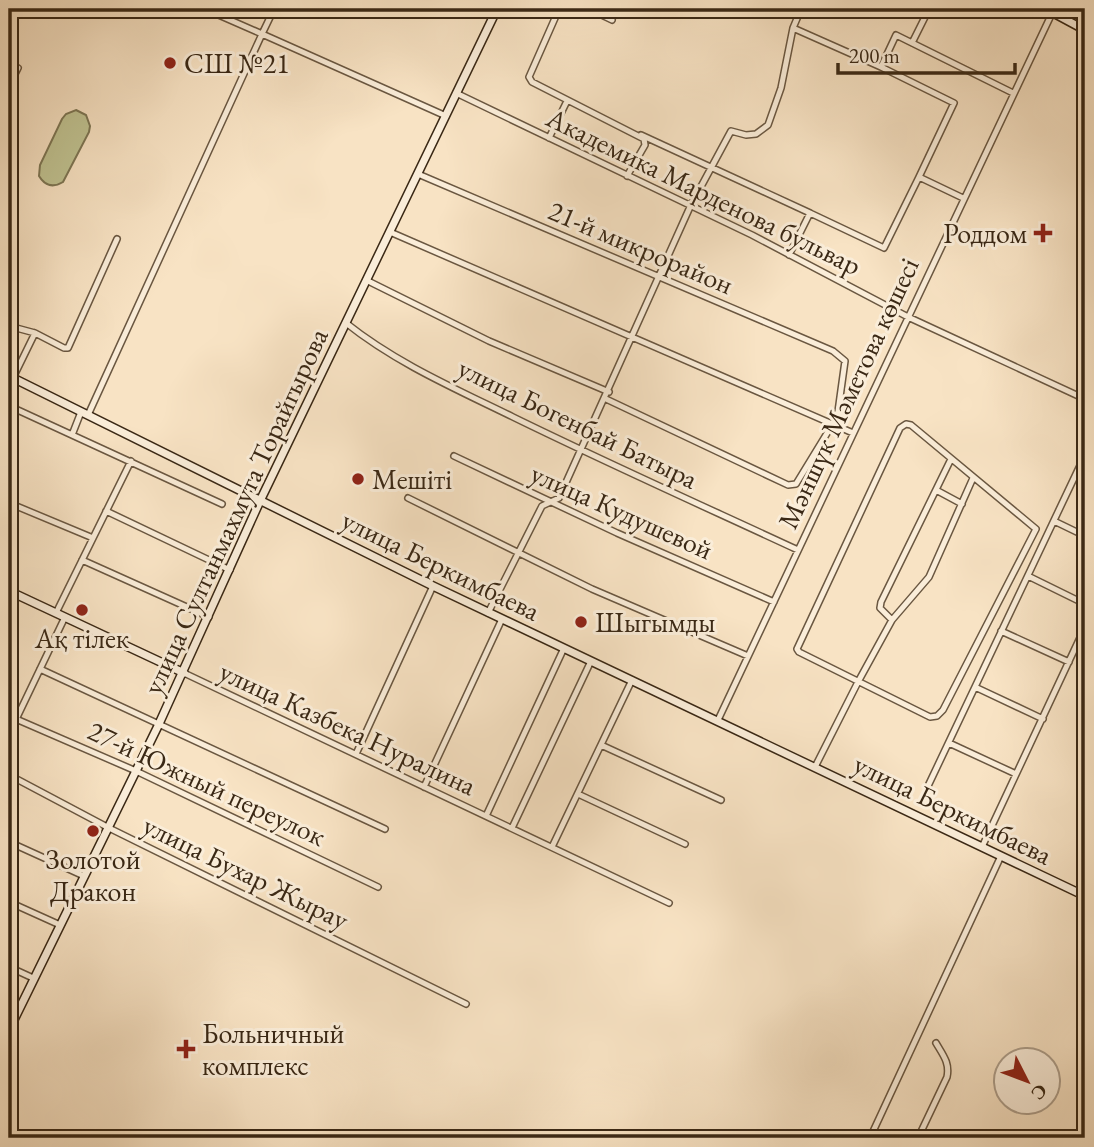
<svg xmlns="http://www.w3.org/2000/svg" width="1094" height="1147" viewBox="0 0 1094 1147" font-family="'EB Garamond',serif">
  <rect width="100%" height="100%" fill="#f8e3c4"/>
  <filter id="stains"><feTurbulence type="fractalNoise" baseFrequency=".00286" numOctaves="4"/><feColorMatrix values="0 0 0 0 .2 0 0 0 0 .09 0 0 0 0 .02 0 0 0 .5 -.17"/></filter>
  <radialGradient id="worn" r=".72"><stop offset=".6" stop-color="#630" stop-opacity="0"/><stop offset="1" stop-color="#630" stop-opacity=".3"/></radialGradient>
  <!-- green -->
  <path fill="#c0c392" stroke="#7d7654" stroke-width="2" d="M76,110L86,115L90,126L89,132L63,182C53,188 45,186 39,176L40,165L62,119L66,114Z"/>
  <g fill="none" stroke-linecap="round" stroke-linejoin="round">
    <!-- street casing -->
    <g stroke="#6a5741" stroke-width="8">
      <path id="street" d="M274,9L262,34L446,116
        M559,9L529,77L532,82L644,139L645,145L627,176
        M589,9L612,20
        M801,9L793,28L881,67
        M912,43L926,15L914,9
        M9,86L18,68
        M456,93L752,235L908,317L1085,399
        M641,135L810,213
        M549,138L567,101
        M418,174L833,351L845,361L836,426L829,430L796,484L788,485L606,399
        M963,198L919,177L954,103L881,67L896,35L1013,93
        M390,232L853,433
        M789,255L810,213L884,248L919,177
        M366,280L489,341L609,392
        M346,323C396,363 456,389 513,417C607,463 703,506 798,550
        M9,326L35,333L64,348H68L117,239
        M13,378L35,333
        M9,406L222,504
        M88,415L262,34L205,9
        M906,424L911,425L1036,529L943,710L937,716L930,717L799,652L797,649L900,428Z
        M72,435L81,412
        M454,456L617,533L774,602
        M936,490L962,504
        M408,498L592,589L748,656
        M9,503L93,538
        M106,511L230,570
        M1054,521L1085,536
        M82,560L209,617
        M1028,576L1085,604
        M56,613L131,461
        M488,613L542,506L559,498L690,207L731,131L746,135L756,134L768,125L781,88L793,28
        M892,620L880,608L881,602L951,459
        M1001,631L1069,662
        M40,669L385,829
        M184,673L669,903
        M975,687L1043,719
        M16,719L136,771L378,887
        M718,720L1054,9
        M9,734L65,617
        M949,743L1016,774
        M601,745L721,800
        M356,754L433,586
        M815,767L858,682L892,620L929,577L973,478
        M9,775L109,828L466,1004
        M928,786L1085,455
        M424,787L502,619
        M578,794L685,844
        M486,816L564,648
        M512,828L591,661
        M9,842L84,876
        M552,847L632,680
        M982,847L1085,627
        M9,902L60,925
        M9,967L33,978
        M870,1138L1001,856
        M918,1138L947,1077C950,1063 943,1055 936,1043"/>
    </g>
    <!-- secondary casing -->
    <g stroke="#3a2815" stroke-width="10">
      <path id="secondary" d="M1046,9L1085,30
        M9,376L433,586L1085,896
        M9,591L184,673
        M9,1030L158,726L260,501L497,9"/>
    </g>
    <!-- street -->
    <use href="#street" stroke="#faedd9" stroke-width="5"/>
    <!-- secondary -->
    <use href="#secondary" stroke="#faedd9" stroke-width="7"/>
  </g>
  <!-- markers -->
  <g fill="#8f2418" stroke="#faedd9" stroke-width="2.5">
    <circle cx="170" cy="63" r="7"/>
    <path d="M1039.5 222.5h7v7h7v7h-7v7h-7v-7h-7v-7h7z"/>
    <circle cx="358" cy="479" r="7"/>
    <circle cx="82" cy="610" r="7"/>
    <circle cx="581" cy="622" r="7"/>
    <circle cx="93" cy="831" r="7"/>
    <path d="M182.5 1038.5h7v7h7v7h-7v7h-7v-7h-7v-7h7z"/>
  </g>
  <g text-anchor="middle" stroke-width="6" stroke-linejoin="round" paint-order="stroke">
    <!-- poi labels -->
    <g font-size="28" fill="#3a2815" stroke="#faedd9" text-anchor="start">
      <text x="184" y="73">СШ №21</text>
      <text x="1027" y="243" text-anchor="end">Роддом</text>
      <text x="372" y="489">Мешіті</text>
      <text x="595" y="632">Шыгымды</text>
      <text x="82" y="648" text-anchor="middle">Ақ тілек</text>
      <text x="93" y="869" text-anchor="middle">Золотой<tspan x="93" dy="32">Дракон</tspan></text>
      <text x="202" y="1043">Больничный<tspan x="202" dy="32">комплекс</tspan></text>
    </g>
    <!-- street labels -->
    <g font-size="28" fill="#3a2815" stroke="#faedd9">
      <text transform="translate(704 191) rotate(26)" y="10">Академика Марденова бульвар</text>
      <text transform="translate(641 247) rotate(23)" y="10">21-й микрорайон</text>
      <text transform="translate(848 393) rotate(-65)" y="10">Мәншүк Мәметова көшесі</text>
      <text transform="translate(578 423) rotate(26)" y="10">улица Богенбай Батыра</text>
      <text transform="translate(235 511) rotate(-65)" y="10">улица Султанмахмута Торайгырова</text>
      <text transform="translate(622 511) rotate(24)" y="10">улица Кудушевой</text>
      <text transform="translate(441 565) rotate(26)" y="10">улица Беркимбаева</text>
      <text transform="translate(348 728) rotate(25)" y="10">улица Казбека Нуралина</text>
      <text transform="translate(207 783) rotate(25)" y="10">27-й Южный переулок</text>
      <text transform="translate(953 809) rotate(26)" y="10">улица Беркимбаева</text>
      <text transform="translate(246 872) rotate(26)" y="10">улица Бухар Жырау</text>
    </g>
  </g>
  <!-- margin -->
  <rect width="1094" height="1147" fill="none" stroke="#f8e3c4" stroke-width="35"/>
  <rect x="10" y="10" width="1073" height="1126" fill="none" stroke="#3a2815" stroke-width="3.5"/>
  <rect x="18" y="18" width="1059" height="1112" fill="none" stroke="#3a2815" stroke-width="2"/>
  <!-- north arrow -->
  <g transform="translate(1027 1081) rotate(132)"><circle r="33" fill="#faedd9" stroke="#ad9e8b" stroke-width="2"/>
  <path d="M0-5L12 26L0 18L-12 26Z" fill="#8f2418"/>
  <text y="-10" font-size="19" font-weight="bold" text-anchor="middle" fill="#3a2815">С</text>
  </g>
  <!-- scale -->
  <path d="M838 63v10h177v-10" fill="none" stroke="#3a2815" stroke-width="3.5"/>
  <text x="849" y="63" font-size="21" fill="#3a2815" stroke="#faedd9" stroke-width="5" paint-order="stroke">200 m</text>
  <rect width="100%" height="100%" filter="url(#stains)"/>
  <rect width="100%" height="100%" fill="url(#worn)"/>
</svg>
